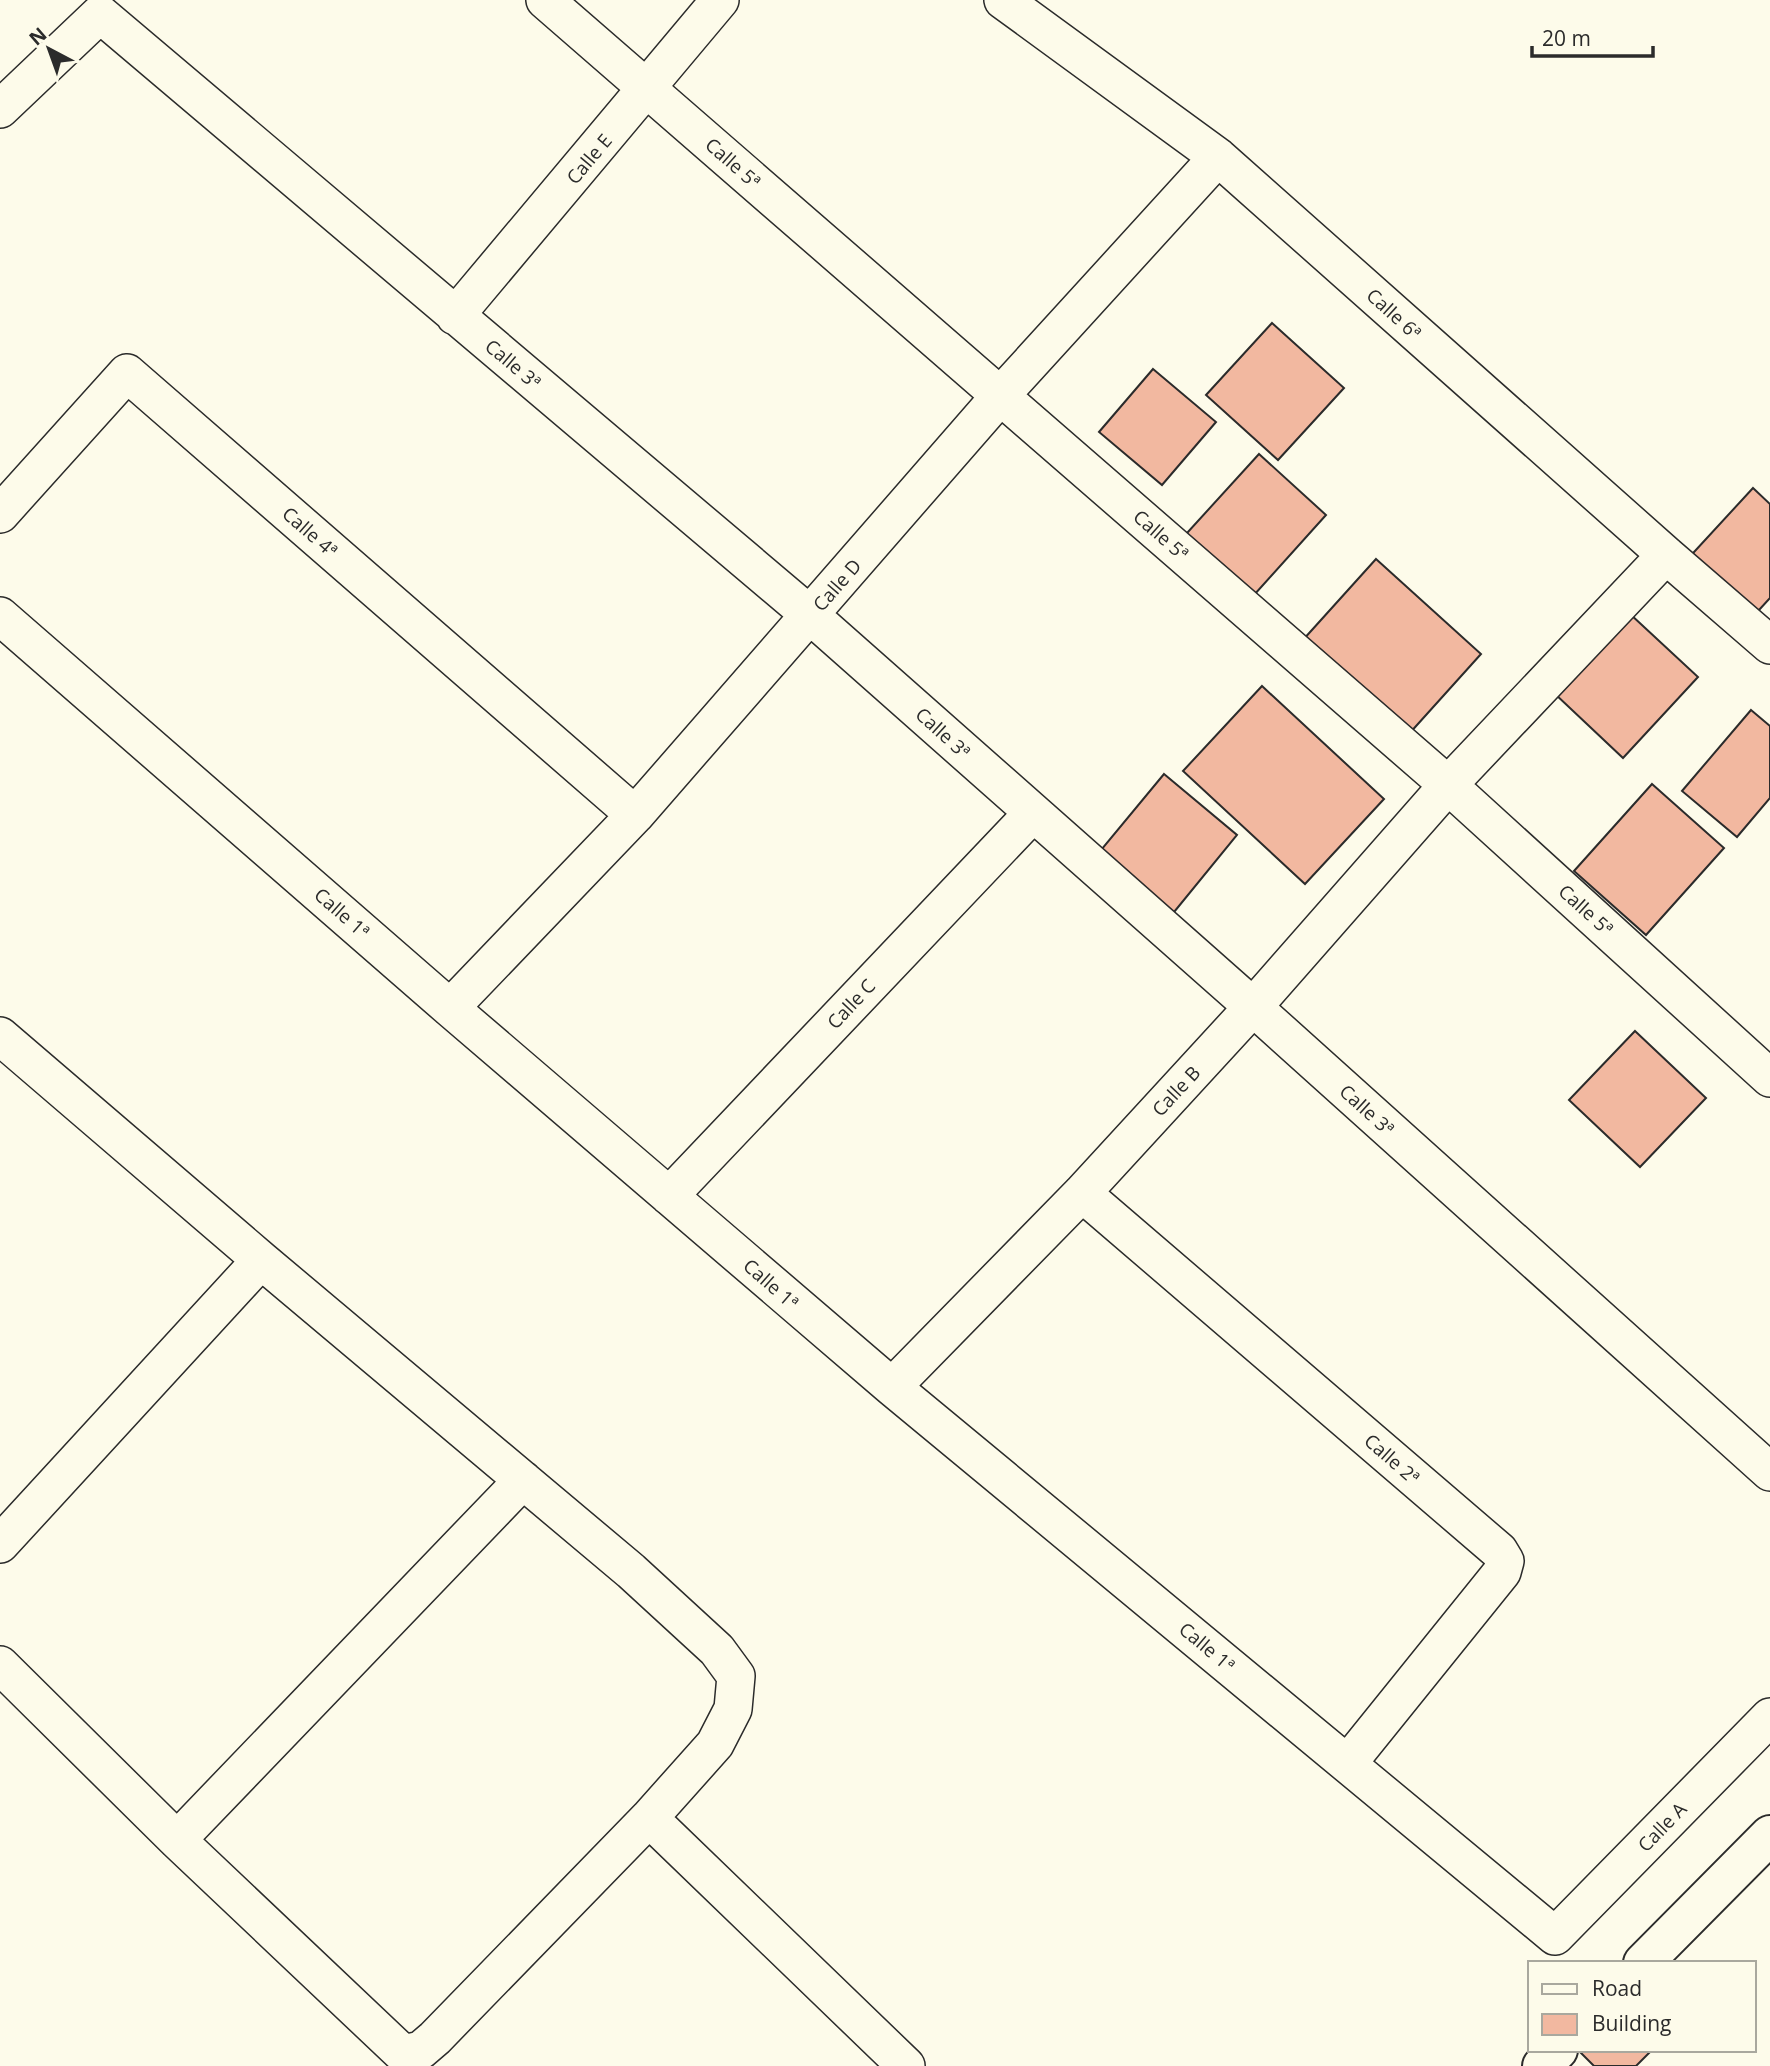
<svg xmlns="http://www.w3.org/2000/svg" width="1770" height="2066" viewBox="0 0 1770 2066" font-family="'Open Sans',sans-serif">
  <rect width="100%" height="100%" fill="#fdfbea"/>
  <!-- building -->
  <path fill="#f2b8a0" stroke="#2b2b2b" stroke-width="2" d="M1272,323L1344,388L1278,460L1206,395Z
    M1153,369L1216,422L1162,485L1099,432Z
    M1259,454L1326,515L1245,605L1177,544Z
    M1753,488L1770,504V598L1748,622L1683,564Z
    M1376,559L1481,654L1408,735L1302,641Z
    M1629,613L1698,677L1623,758L1554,693Z
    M1262,686L1384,799L1305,884L1183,771Z
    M1751,710L1770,726V798L1737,837L1682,791Z
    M1164,774L1237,835L1170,917L1096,856Z
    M1652,784L1724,848L1646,935L1574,871Z
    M1635,1031L1706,1098L1640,1167L1569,1100Z
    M1578,2050H1652L1636,2066H1594Z"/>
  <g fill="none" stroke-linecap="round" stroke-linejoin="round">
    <!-- street casing -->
    <g stroke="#2b2b2b" stroke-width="40">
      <path id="street" d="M545,0L1448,785L1770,1078
        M1003,0L1218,157L1666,555L1770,645
        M0,109L100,14L810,615L1253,1007L1770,1472
        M455,316L720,0
        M0,514L127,373L635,815
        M0,616L450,1008L892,1387L1555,1936L1770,1717
        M450,1008L635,815L1001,395L1218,157
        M0,1036L261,1260L631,1571L717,1650L736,1676L733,1709L715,1744L649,1818L435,2038L421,2050L403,2054L177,1840L0,1665
        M1082,1193L1499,1551L1505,1561L1502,1572L1348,1763
        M669,1196L1033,813
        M892,1387L1082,1193L1253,1007L1448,785L1666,555
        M0,1544L261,1260
        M649,1818L906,2066
        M177,1840L523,1480"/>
    </g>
    <!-- secondary casing -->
    <g stroke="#2b2b2b" stroke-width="42">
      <path id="secondary" d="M1643,1963L1770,1835
        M1542,2066L1558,2050"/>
    </g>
    <!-- street -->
    <use href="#street" stroke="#fdfbea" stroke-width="37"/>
    <!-- secondary -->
    <use href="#secondary" stroke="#fdfbea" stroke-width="38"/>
  </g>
  <g text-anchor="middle" stroke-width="5" stroke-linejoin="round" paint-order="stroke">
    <!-- street labels -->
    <g font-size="19" fill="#2b2b2b" stroke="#fdfbea">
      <text transform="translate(589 159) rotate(-50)" y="7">Calle E</text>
      <text transform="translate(733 163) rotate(41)" y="7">Calle 5ª</text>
      <text transform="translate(1394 314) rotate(42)" y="7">Calle 6ª</text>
      <text transform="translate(513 364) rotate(40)" y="7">Calle 3ª</text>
      <text transform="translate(310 532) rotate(41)" y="7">Calle 4ª</text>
      <text transform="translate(1161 535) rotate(41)" y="7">Calle 5ª</text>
      <text transform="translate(837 585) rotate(-49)" y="7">Calle D</text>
      <text transform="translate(943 733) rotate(42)" y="7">Calle 3ª</text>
      <text transform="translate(1586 910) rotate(42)" y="7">Calle 5ª</text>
      <text transform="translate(342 913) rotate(41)" y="7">Calle 1ª</text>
      <text transform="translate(851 1004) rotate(-47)" y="7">Calle C</text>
      <text transform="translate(1176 1091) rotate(-47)" y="7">Calle B</text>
      <text transform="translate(1367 1110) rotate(42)" y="7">Calle 3ª</text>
      <text transform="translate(771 1284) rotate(41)" y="7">Calle 1ª</text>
      <text transform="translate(1392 1459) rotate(41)" y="7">Calle 2ª</text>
      <text transform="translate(1207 1647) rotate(40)" y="7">Calle 1ª</text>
      <text transform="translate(1662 1827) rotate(-46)" y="7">Calle A</text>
    </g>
  </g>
  <!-- legend -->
  <rect x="1528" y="1961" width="228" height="91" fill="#fdfbea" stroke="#a9a89e" stroke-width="2"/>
  <rect x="1542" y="1984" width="35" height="10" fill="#fdfbea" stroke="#a9a89e" stroke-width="2"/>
  <text x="1592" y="1996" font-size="21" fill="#2b2b2b">Road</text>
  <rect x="1542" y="2014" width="35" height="21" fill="#f2b8a0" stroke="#a9a89e" stroke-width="2"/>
  <text x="1592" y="2031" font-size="21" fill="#2b2b2b">Building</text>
  <!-- north arrow -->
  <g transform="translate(49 49) rotate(319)" stroke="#fdfbea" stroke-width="5" paint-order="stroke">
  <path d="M0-5L12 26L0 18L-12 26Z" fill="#2b2b2b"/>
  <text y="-10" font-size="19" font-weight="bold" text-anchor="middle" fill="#2b2b2b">N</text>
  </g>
  <!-- scale -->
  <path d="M1532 46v10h121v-10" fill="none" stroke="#2b2b2b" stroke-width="3.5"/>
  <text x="1542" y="46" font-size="21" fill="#2b2b2b" stroke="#fdfbea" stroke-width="5" paint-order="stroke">20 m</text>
</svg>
